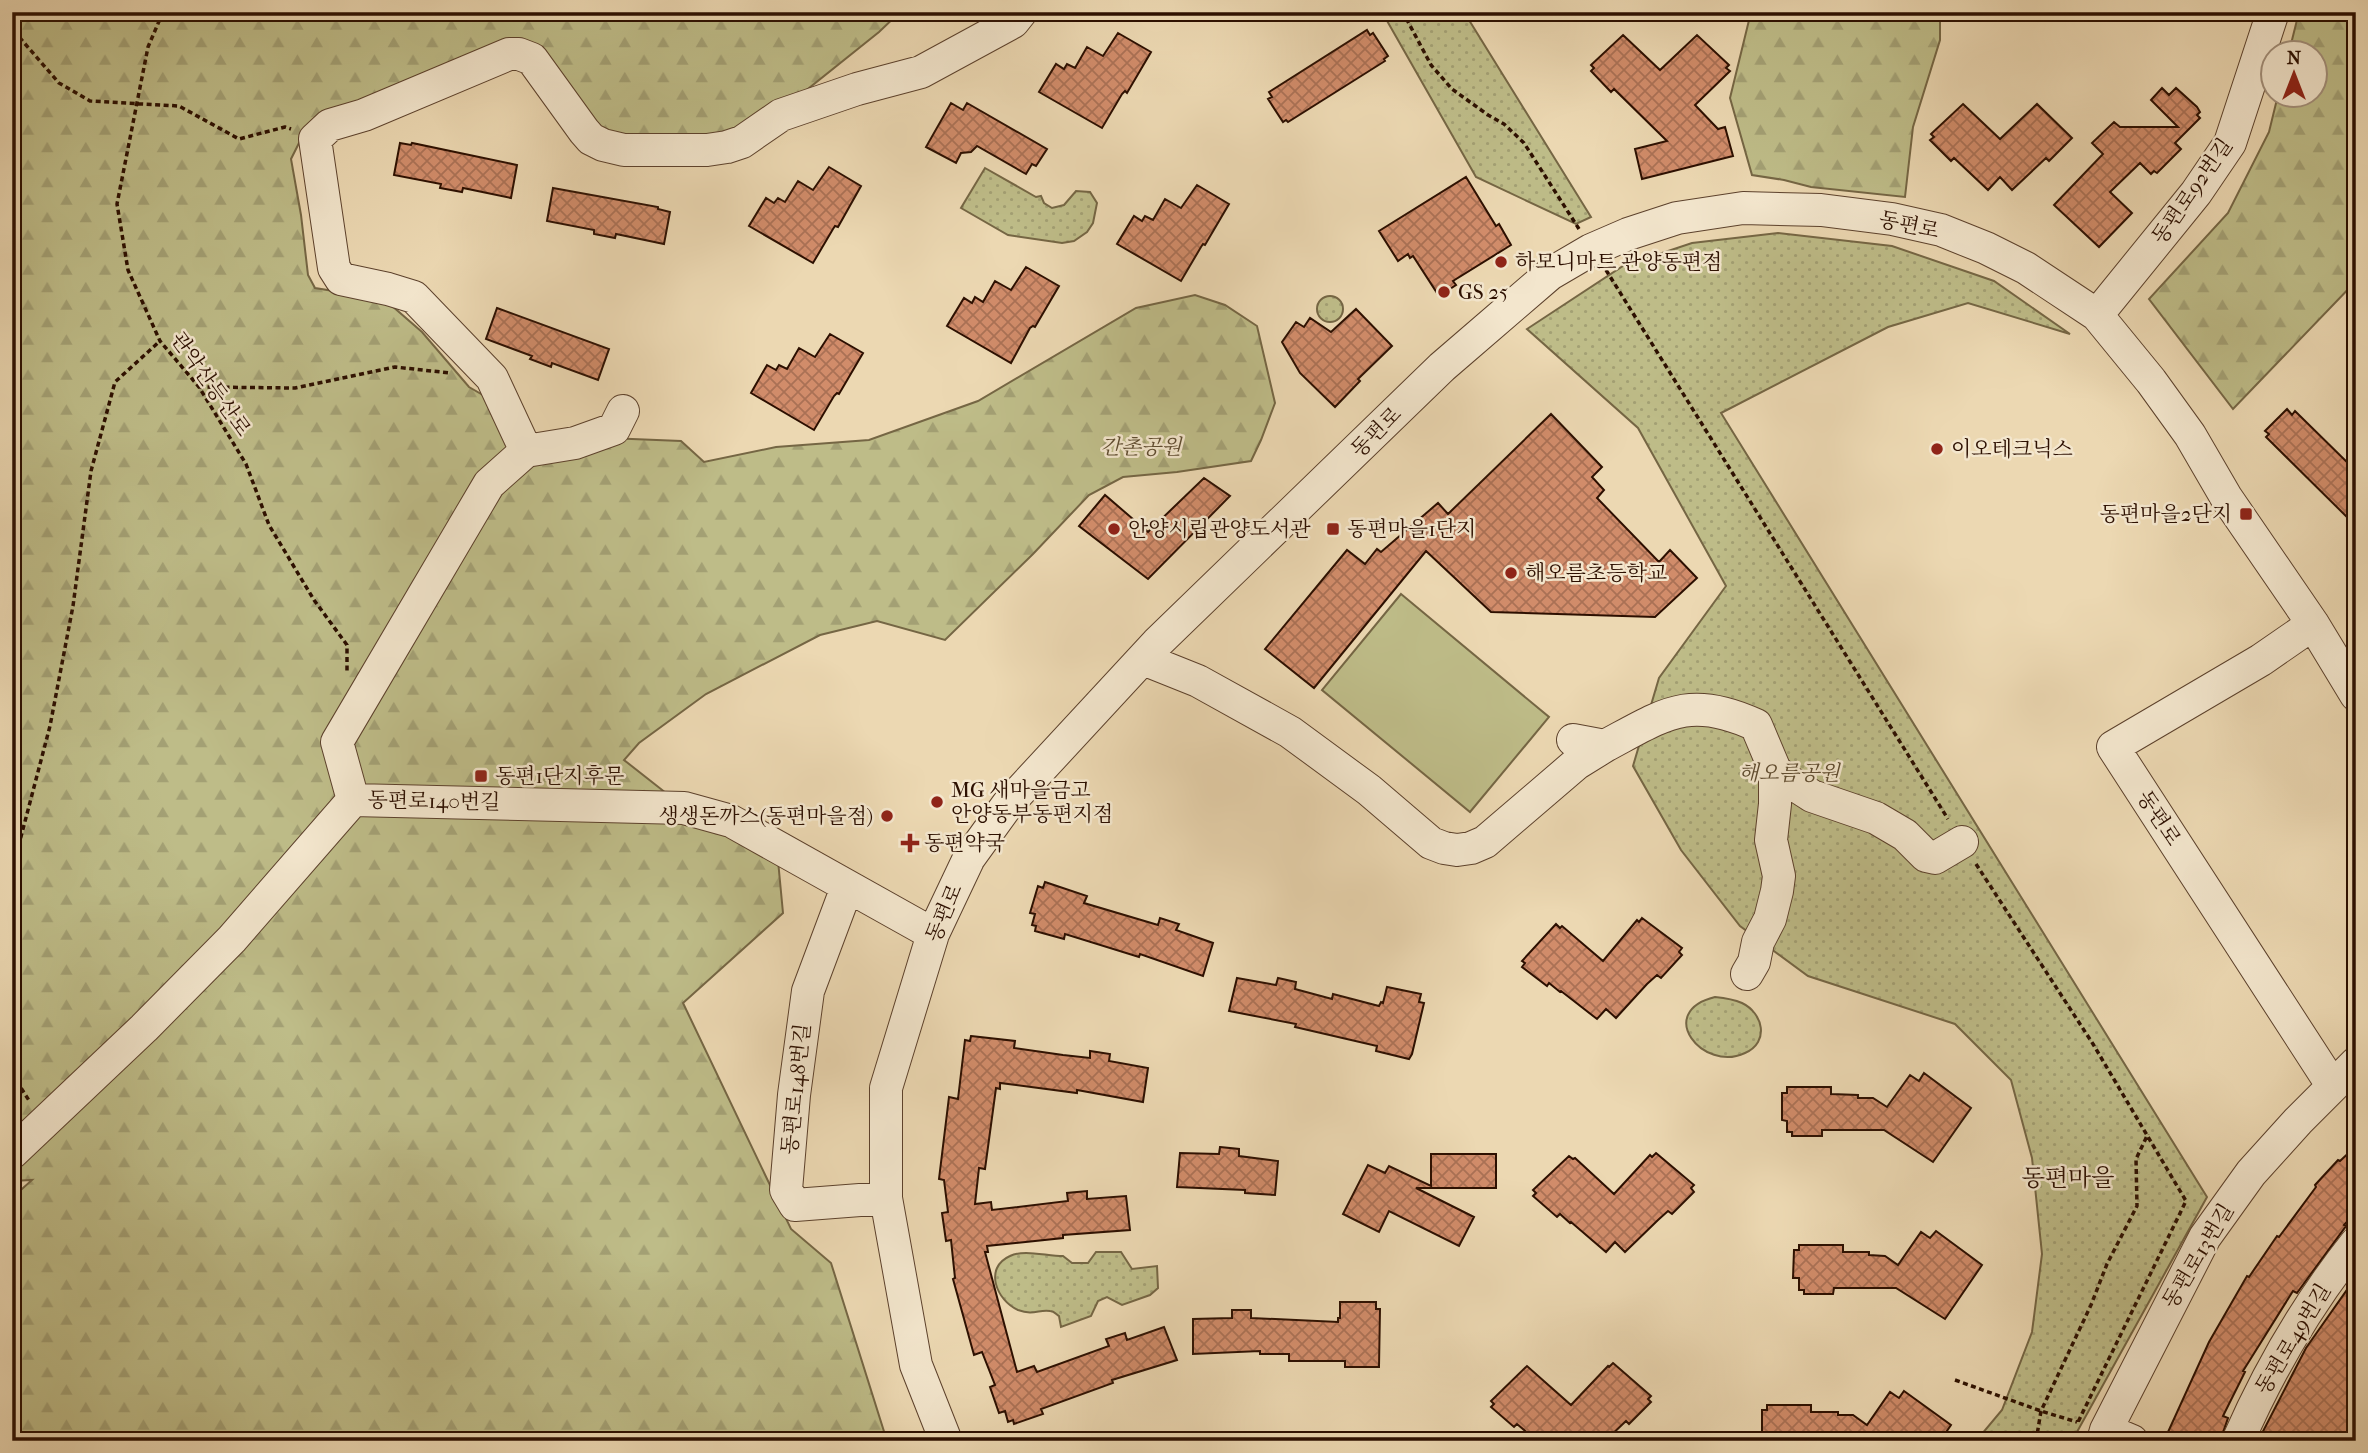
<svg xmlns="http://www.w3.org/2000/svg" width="2368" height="1453" viewBox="0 0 2368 1453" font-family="'IM FELL French Canon','Noto Serif KR',serif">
  <defs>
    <pattern id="grass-dots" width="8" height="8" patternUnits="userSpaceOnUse" patternTransform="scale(1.75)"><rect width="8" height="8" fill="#bebc88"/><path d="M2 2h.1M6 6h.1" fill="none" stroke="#a3a074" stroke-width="1.8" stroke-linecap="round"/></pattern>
    <pattern id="forest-firs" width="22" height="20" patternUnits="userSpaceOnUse" patternTransform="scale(1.75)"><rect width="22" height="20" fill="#bebc88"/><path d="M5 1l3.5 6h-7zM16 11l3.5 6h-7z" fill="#a3a074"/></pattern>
    <pattern id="building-cross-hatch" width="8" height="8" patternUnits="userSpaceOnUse" patternTransform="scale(1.75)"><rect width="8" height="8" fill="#d18c6a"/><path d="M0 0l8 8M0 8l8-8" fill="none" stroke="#aa7155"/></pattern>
  </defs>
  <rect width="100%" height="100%" fill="#ecd8b2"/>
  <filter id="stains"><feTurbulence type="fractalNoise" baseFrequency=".00286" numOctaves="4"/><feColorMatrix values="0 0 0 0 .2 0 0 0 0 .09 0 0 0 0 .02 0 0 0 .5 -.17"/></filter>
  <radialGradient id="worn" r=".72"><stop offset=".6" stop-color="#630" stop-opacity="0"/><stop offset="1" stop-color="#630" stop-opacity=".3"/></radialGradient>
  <!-- grass -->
  <path fill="url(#grass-dots)" stroke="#756644" stroke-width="2" d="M1382,12H1464L1591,217L1576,224L1476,177Z
    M985,168L1036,197L1041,196L1044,203L1052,208L1064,205L1076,191L1090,192L1097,203L1093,223L1087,232L1074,241L1062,243L1008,235L961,208Z
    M1778,233L1892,246L1994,281L2070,334L1968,303L1888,327L1721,413L2207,1197L2072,1441H1976L2002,1410L2032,1332L2042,1254L2032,1158L2011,1080L1955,1024L1808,976L1740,926L1681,850L1633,766L1659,678L1726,586L1638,428L1527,329L1623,266L1692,243Z
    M1317 309a13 13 0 1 1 26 0a13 13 0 1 1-26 0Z
    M1715,997C1725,998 1733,999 1742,1003C1763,1013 1770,1042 1745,1053C1703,1073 1654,1012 1715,997Z
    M1096,1252H1121L1132,1269L1157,1266L1158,1288L1150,1295L1122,1305L1107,1297L1098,1301L1091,1316L1061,1327L1059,1316C1056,1314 1054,1311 1050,1311C1039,1309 1034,1316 1018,1310C997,1301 983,1268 1010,1256C1024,1249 1046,1256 1063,1256L1072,1263H1088Z"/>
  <!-- forest -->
  <path fill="url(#forest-firs)" stroke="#756644" stroke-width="2" d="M12,12H900L879,32L774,116L715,138L606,140L533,49L300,141L291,159L301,215L308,275L315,288L384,299L422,332L469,387L502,406L534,435L681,441L704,462L776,447L869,440L978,401L1136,308L1195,295L1225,305L1257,326L1275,403L1261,440L1251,461L1177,472L1123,477L1089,495L1033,554L945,640L877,621L820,635L706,694L639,743L624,760L685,808L777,850L783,913L683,1003L791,1229L831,1263L887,1441H12V1198L32,1180L12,1181Z
    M1751,12H1940V40L1913,127L1905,197L1811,187L1784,180L1752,175L1730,98Z
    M2299,12H2356V281L2233,409L2149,299L2228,213L2269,132L2278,95L2316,94V52H2289Z"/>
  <!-- pitch -->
  <path fill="#bebc88" stroke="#756644" stroke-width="2" d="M1401,594L1549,717L1470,812L1322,690Z"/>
  <!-- building -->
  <path fill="url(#building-cross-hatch)" stroke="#2c0f00" stroke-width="2" d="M1367,30L1370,35L1373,33L1388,56L1384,59L1385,61L1288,122L1286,120L1283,122L1268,99L1272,97L1269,92Z
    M1118,33L1151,52L1127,93L1125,91L1122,94L1102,128L1039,92L1056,64L1064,69L1067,64L1075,68L1087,47L1103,56Z
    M1623,35L1660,70L1697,35L1729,65L1726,68L1730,71L1695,105L1718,129L1725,127L1733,156L1642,179L1635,149L1667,141L1614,89L1611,92L1591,71L1594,68L1591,65Z
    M2162,88L2169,95L2176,88L2197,107L2200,112L2197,115L2200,118L2175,143L2181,149L2157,173L2154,171L2151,174L2140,163L2110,192L2132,213L2099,247L2054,205L2103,154L2092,143L2114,122L2120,127H2178L2151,100Z
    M951,103L963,110L967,103L1047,149L1036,166L1032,164L1026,174L977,146L971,152L961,153L956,163L926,147Z
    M1963,104L2000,139L2037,104L2072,138L2049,161L2046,158L2012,190L2000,177L1988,190L1954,158L1951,161L1930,140L1934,137L1931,134Z
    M400,143L411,145L412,143L517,165L511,198L463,188L462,192L440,188L441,184L394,175Z
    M829,167L861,186L838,227L835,226L833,229L813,263L749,226L766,198L774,203L778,198L785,202L798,181L813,190Z
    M1466,177L1496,226L1499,224L1511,245L1453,281L1456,285L1439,296L1413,256L1410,258L1408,254L1398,261L1379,231Z
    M1197,185L1229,204L1205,245L1203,244L1201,247L1181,281L1117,244L1134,216L1142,221L1145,216L1153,220L1165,199L1181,208Z
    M553,188L658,207V209L670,212L664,244L616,234L615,238L594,234V230L547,221Z
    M1026,267L1059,286L1035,327L1033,326L1030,328L1011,363L947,326L964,298L972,303L975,297L983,302L995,281L1011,290Z
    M497,308L609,349L598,380L552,363L551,367L530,359L532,356L486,339Z
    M1356,309L1392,346L1358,379L1360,381L1335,407L1300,373L1282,342L1296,322L1304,327L1310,318L1331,332Z
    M830,334L863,353L839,394L837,393L834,396L814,430L751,393L767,365L776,370L779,365L787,369L799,348L815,357Z
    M2287,409L2292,415L2295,411L2356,471V526L2266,437L2269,434L2265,431Z
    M1551,414L1602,467L1592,477L1604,490L1597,498L1659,562L1670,550L1697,578L1655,617L1491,612L1426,551L1314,688L1265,649L1347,550L1365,564L1377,549L1381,552L1438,503L1448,514Z
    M1204,478L1230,496L1148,579L1079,526L1105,495L1148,532Z
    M1045,882L1087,896L1084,903L1158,925L1160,918L1179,924L1176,930L1213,943L1203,976L1140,954L1139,957L1065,934L1064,939L1035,931L1036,926L1032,925L1035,914L1030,913L1038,886L1043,888Z
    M1642,918L1682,948L1679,952L1682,955L1661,978L1657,975L1647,984L1616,1018L1606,1009L1597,1019L1561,991L1560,992L1549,983L1547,986L1522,967L1525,963L1522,961L1556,924L1560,928L1562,926L1603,961L1637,920L1639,922Z
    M1237,978L1276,985L1278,978L1296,982L1295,989L1332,999L1333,994L1379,1006L1381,1002L1383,1003L1387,987L1421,994L1419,1002L1424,1003L1412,1054L1409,1059L1376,1051L1377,1046L1295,1027L1296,1024L1229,1011Z
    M971,1036L1015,1041L1014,1048L1063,1055L1090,1058V1051L1110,1054L1109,1061L1148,1068L1143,1102L1077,1090V1093L1000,1083V1089L996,1088L985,1169L979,1168L975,1204L991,1202L992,1210L1068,1201L1067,1193L1087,1191V1199L1126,1196L1130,1230L1063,1235V1238L987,1246L988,1252H985L1017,1372L1034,1366L1037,1372L1109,1346L1106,1339L1125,1333L1127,1340L1164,1327L1177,1360L1112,1380L1113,1383L1041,1409L1043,1414L1014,1424L1013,1420L1008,1422L1005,1411L999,1413L990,1387L995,1385L982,1352L974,1355L953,1279L955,1278L951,1240L946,1241L942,1213L948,1212L944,1180L939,1179L949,1097L958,1099L965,1040L970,1041Z
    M1924,1073L1971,1108L1933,1162L1884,1130H1822V1136H1792V1132H1787V1121L1782,1120V1093H1787V1087H1831V1094L1858,1095V1098H1873L1887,1107L1910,1075L1919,1081Z
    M2356,1146V1212L2344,1225L2346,1226L2297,1293L2293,1291L2243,1371L2245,1372L2223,1416L2228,1418L2220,1441H2188L2168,1432L2209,1342L2247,1276L2249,1277L2277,1236L2279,1237L2316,1187L2315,1185L2338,1160L2340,1161Z
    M1220,1147L1239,1149V1156L1278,1161L1275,1195L1245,1193V1190L1177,1187L1180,1153L1219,1154Z
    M1656,1153L1694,1185L1691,1188L1694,1192L1672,1214L1668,1211L1658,1220L1625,1252L1615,1242L1606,1252L1571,1222L1570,1223L1560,1214L1557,1217L1533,1196L1536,1193L1533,1190L1569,1156L1573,1159L1575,1158L1614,1194L1650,1155L1652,1157Z
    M1431,1154H1496V1188H1416L1474,1217L1459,1246L1389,1211L1379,1232L1343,1214L1368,1165L1385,1173L1389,1166L1431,1186Z
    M1936,1231L1982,1265L1945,1319L1896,1288H1834L1833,1294H1804V1290H1799V1278H1793L1794,1250H1799V1245H1843V1252H1869V1255L1885,1256L1898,1265L1921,1232L1930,1238Z
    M2356,1277V1434L2352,1441H2258L2306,1348Z
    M1340,1302H1376V1309H1380L1379,1367H1345V1361H1289V1354H1260V1351L1193,1354V1319L1232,1318V1310H1251V1318L1338,1322V1318H1340Z
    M1613,1363L1651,1396L1648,1399L1651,1402L1629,1424L1626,1421L1605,1441H1537L1517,1424L1514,1427L1491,1407L1494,1404L1491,1401L1527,1366L1571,1405L1608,1366L1609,1367Z
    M1904,1391L1951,1425L1940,1441H1767L1768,1438H1762V1410H1767V1405H1811V1412H1838V1415H1853L1867,1425L1890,1392L1899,1398Z"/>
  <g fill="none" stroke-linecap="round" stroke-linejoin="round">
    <!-- minor casing -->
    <g stroke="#5c412c" stroke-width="34">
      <path id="minor" d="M2097,315L2196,193L2230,143L2273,12
        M526,451L492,378L414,297L388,289L341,279L334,268L315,139L330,125L364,115L509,54H519L532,59L584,131L591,139L603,145L624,150H707L727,147L742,142L781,115L857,89L921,72L1013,22L1021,12
        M2313,624L2261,660L2113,747L2332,1085
        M1143,659L1198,681L1290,732L1369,790L1431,843L1444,848L1457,850L1471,848L1485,842L1576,764L1605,746
        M1573,740L1605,746C1665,714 1689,694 1756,725L1775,770L1784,778L1812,796L1876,818L1905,835L1926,856L1935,858L1962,842
        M353,800L337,742L489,484L526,451L575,443L614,429L623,411
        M847,887L808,991L794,1095L786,1190L795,1205L886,1198
        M1747,974L1754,962L1758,942L1770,919L1777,891L1779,876L1771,840L1775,804V770
        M12,1153L144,1028L232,939L353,800L684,808L731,821L933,934
        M2106,1430L2132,1441
        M946,1441L916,1365L886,1198V1088L933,934L969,858L1008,804L1157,643L1442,367L1550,274L1591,250L1628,234L1677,218L1743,208L1821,210L1892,219L1941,230L1986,248L2026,268L2097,315L2151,381L2190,435L2226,497L2313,624L2356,695
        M2103,1441L2106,1430L2205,1237L2251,1173L2298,1121L2356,1063
        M2238,1441C2268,1372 2309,1302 2356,1243"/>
    </g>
    <!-- path -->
    <path stroke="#2c0f00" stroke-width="3.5" stroke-dasharray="5 3.5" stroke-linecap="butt" d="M163,12L148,47L117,204L128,270L160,341L199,387L246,464L269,525L314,600L347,645V673
      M1401,12L1406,18L1431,65L1452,89L1488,115L1504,124L1524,143L1579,229
      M12,22L20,38L59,83L90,101L179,106L239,139L285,127L291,129
      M1606,270L1948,819
      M199,387L295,388L395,367L450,373
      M1976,864L2093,1044L2186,1201L2078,1422
      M12,871L50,726L73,606L91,471L115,382L160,341
      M12,1074L30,1102
      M1955,1380L2041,1411L2077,1422
      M2036,1441L2041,1411L2091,1305L2107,1264L2137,1206L2136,1159L2148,1134"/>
    <!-- minor -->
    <use href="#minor" stroke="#f3e6cd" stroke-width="32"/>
  </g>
  <!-- markers -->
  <g fill="#8f2418" stroke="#f3e6cd" stroke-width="2.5">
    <circle cx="1501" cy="262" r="7"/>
    <circle cx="1444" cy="292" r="7"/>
    <circle cx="1937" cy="449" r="7"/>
    <rect x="2239" y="507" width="14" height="14" rx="3.5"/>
    <circle cx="1114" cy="529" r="7"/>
    <rect x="1326" y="522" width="14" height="14" rx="3.5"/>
    <circle cx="1511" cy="573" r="7"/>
    <rect x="474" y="769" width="14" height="14" rx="3.5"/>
    <circle cx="937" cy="802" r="7"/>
    <circle cx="887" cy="816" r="7"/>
    <path d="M906.5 832.5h7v7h7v7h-7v7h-7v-7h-7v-7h7z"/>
  </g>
  <g text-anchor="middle" stroke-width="5" stroke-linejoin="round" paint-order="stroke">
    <!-- street labels -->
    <g font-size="21" fill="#2c0f00" stroke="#f3e6cd">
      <text transform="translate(2192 191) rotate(-55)" y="7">동편로92번길</text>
      <text transform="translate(1909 225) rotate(12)" y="7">동편로</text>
      <text transform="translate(211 384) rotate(55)" y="7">관악산등산로</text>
      <text transform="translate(1376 432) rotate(-45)" y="7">동편로</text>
      <text transform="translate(434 801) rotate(1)" y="7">동편로140번길</text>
      <text transform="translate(2159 818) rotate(57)" y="7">동편로</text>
      <text transform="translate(944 913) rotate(-67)" y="7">동편로</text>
      <text transform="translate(796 1089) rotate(-84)" y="7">동편로148번길</text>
      <text transform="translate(2198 1256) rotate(-59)" y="7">동편로13번길</text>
      <text transform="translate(2293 1339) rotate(-59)" y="7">동편로49번길</text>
    </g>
    <!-- poi labels -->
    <g font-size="21" fill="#2c0f00" stroke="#f3e6cd" text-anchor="start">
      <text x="1515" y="269">하모니마트 관양동편점</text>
      <text x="1458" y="299">GS 25</text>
      <text x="1951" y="456">이오테크닉스</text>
      <text x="2232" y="521" text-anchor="end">동편마을2단지</text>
      <text x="1128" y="536">안양시립관양도서관</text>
      <text x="1347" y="536">동편마을1단지</text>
      <text x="1525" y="580">해오름초등학교</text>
      <text x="495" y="783">동편1단지후문</text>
      <text x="951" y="797">MG 새마을금고<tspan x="951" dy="24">안양동부동편지점</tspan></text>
      <text x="873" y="823" text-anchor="end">생생돈까스(동편마을점)</text>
      <text x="924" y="850">동편약국</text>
    </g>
    <!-- park labels -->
    <g font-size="21" font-style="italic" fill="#5f4c30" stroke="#f3e6cd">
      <text x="1141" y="454">간촌공원</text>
      <text x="1789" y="780">해오름공원</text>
    </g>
    <!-- quarter labels -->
    <g font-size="24" fill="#2c0f00" stroke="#f3e6cd">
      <text x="2068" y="1186">동편마을</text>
    </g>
  </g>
  <!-- margin -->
  <rect width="2368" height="1453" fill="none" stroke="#ecd8b2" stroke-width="42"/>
  <rect x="14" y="14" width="2340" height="1425" fill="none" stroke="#2c0f00" stroke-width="3.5"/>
  <rect x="21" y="21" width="2326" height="1411" fill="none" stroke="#2c0f00" stroke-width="2"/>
  <!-- north arrow -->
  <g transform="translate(2294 74)"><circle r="33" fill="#f3e6cd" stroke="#a3907b" stroke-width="2"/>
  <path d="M0-5L12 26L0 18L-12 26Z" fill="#8f2418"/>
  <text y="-10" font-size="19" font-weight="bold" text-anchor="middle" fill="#2c0f00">N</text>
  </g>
  <rect width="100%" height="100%" filter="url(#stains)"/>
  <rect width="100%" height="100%" fill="url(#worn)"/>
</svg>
